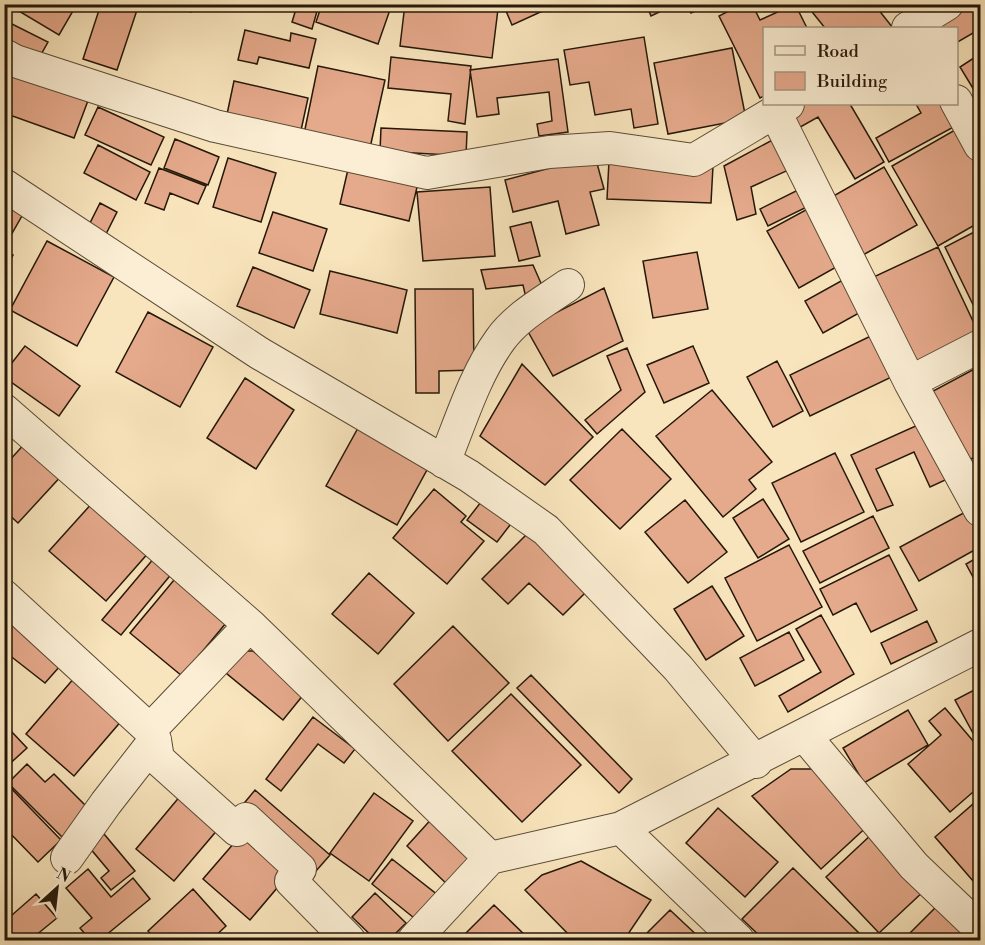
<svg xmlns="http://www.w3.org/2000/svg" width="985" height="945" viewBox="0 0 985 945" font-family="'Libre Bodoni',serif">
  <rect width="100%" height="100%" fill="#f9e5bd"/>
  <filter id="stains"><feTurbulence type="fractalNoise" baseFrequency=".00333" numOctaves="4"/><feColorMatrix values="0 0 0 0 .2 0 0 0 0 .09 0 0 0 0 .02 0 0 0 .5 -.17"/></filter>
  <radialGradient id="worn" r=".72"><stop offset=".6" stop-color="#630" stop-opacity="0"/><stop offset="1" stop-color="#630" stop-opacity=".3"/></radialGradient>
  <!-- building -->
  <path fill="#e5a98b" stroke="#251809" stroke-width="1.5" d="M7,4H77L59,35Z
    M101,4H139L117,70L83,59Z
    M174,4H195L191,12Z
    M280,4H319L312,29L292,22L296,9Z
    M322,4H392L378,44L316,22Z
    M405,4H464L498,9L492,58L400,46Z
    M503,4H558L512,25Z
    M646,4H676L651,16Z
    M687,4H710L691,13Z
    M742,4H752L760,20L795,4L807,28H764V96L760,98L719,16Z
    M814,4H874L893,28H825L809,8Z
    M898,4H928L913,17Z
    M974,4H980V29L956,43V28H933Z
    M4,20L48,42L39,58L4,41Z
    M245,30L290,41L291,33L316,39L309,68L259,57L257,64L238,60Z
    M644,37L658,124L634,128L631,109L595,115L589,82L570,85L564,50Z
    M732,48L746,119L668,134L654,63Z
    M980,54V100L960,67Z
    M391,57L471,66L465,124L448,121L451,94L388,88Z
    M558,59L568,132L539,136L537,124L552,121L549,92L497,98L499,114L477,117L470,70Z
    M318,66L385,80L370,148L304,134Z
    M12,70L89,98L74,138L4,113V90Z
    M234,81L308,98L300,135L226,119Z
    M797,104H850L884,162L855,179L818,117L795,130L784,111Z
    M916,104H950L961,123L889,162L876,138L921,113Z
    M98,107L164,137L151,165L85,135Z
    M962,126L980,158V222L938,246L892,166Z
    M381,128L467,132L466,156L380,151Z
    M778,137L793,168L751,187L756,214L737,220L724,166Z
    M175,139L219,157L208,185L164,168Z
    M98,145L150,172L136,200L84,173Z
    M595,156L604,189L590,192L599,225L566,234L558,201L513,212L505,180Z
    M228,158L276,173L261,222L213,207Z
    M609,161L713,166L711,203L607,199Z
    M349,165L418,183L409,221L340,204Z
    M884,167L917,225L863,255L830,198Z
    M159,168L206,186L198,204L170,193L164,210L145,203Z
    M490,187L495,256L423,261L417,192Z
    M804,187L813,204L768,226L760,209Z
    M4,203L23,214L6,244L4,243Z
    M100,203L117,212L106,234L89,225Z
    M815,205L847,261L799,288L767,231Z
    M273,212L327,229L313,271L259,253Z
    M531,222L540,256L519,261L510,227Z
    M980,229V319L945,247Z
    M47,241L114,277L77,346L10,310Z
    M938,247L980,336L910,369L867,280Z
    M4,250L13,255L4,272Z
    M697,252L708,309L653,318L643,261Z
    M533,265L547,297L527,302L523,285L486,289L481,270Z
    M253,267L310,290L294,328L237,306Z
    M330,271L407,290L397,333L320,314Z
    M850,276L868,308L823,333L805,301Z
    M604,288L623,341L553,376L526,328Z
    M415,289H473L474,370L439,371V393H416Z
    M148,312L213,347L180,407L116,372Z
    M879,332L900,373L810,416L790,375Z
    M25,346L80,386L59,416L4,377V373Z
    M693,346L709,383L664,403L647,365Z
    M627,348L645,392L597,434L585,420L621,390L607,356Z
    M777,361L803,411L773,427L747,377Z
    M522,364L593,437L545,485L480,436Z
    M980,366V454L960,465L922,397Z
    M245,378L294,410L256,469L207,438Z
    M712,390L772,462L749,480L756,489L723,517L656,436Z
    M363,419L434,457L397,525L326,486Z
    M929,420L954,476L930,487L914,452L876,469L893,505L877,511L851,455Z
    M622,429L671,479L620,529L570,480Z
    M28,440L64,473L18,523L4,510V459L8,462Z
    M835,453L864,512L801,542L772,483Z
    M434,489L466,516L461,522L484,541L447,584L393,538Z
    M488,493L517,516L497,542L467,520Z
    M763,499L789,539L758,558L733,518Z
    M685,500L727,552L688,583L645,532Z
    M94,501L150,551L106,601L49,551Z
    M971,509L980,527V547L919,581L900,547Z
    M873,516L889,548L820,583L803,551Z
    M532,529L591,587L563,615L529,583L508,604L482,579Z
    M789,545L822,607L757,641L725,578Z
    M160,551L178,566L121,635L102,620Z
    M889,555L917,610L871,632L856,603L833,615L820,589Z
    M980,556V590L966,564Z
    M369,573L414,613L378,654L332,614Z
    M179,574L231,617L182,676L130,633Z
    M712,586L744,636L706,660L674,609Z
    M4,602L68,657L45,683L4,651Z
    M821,615L854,674L788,712L779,696L821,672L796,629Z
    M927,621L937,642L891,664L881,643Z
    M453,626L509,683L448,741L394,684Z
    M789,632L804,660L755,686L740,658Z
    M239,651H253L304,694L283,720L226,673Z
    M531,675L632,779L619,793L517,688Z
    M75,677L123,719L74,776L26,734Z
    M980,687V731L974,735L955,700Z
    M511,694L581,765L522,822L452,751Z
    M945,708L980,749V786L950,812L908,764L941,735L929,721Z
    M908,710L928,745L864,783L843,748Z
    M313,717L355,749L344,763L318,744L281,791L266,779Z
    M11,731L27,748L4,769V737Z
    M27,764L45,782L54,774L90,810L62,837L8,783Z
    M791,769H818L872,822L821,869L752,796Z
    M4,781L61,840L38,862L4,827Z
    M255,790L330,855L316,871L241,807Z
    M374,793L413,821L369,881L330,853Z
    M181,795L219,828L174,881L136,849Z
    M980,798V889L935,837Z
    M718,808L778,862L745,897L686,843Z
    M435,815L479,857L451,888L407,846Z
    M99,828L135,871L111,890L101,878L109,871L84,841Z
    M247,828L294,868L250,920L203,879Z
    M873,833L926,889L879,933L826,877Z
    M392,859L439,896L419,922L372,884Z
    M581,861L651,900L624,940H574L525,890L542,875Z
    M793,868L862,936L857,940H764L742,919Z
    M88,869L111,897L133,878L150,899L100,940H90L80,928L92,918L66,888Z
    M193,889L226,926L211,940H157L148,931Z
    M375,893L406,923L389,940H376L352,917Z
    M36,894L57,918L30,940H4V922Z
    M494,905L530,940H459Z
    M938,905L975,940H903Z
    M670,910L702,940H640Z"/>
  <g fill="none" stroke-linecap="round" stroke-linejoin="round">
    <!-- minor casing -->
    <g stroke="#5a4b36" stroke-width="34">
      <path id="minor" d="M908,28L947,4
        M4,55L15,61L215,126L427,173L549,152L610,148L694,160L788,104
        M956,101L980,145
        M775,112L910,382L980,510
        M4,185L259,353L469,476L546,530L678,668L756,762
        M910,382L980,346
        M4,410L250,625L490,858
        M444,462C461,421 474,376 500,340C516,317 545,301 568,285
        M4,596L150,730
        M805,736L914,866L980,929
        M155,740L158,759L237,830L246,819L300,869L291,881L349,940
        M621,828L738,940
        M67,858L106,803L155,740L150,730L250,625
        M414,940L490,858L621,828L980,645"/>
    </g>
    <!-- minor -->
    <use href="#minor" stroke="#fbeed4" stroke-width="32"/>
  </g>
  <!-- margin -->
  <rect width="985" height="945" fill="none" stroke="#f9e5bd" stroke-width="24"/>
  <rect x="6" y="6" width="973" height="933" fill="none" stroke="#251809" stroke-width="3"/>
  <rect x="12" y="12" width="961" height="921" fill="none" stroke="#251809" stroke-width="1.5"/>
  <!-- legend -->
  <rect x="763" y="27" width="195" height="78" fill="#fbeed4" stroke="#a59883" stroke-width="1.5"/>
  <rect x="775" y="46" width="30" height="9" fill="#fbeed4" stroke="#a59883" stroke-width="1.5"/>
  <text x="817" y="57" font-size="18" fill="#251809">Road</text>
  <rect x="775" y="72" width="30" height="18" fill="#e5a98b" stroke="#a59883" stroke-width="1.5"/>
  <text x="817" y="87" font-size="18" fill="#251809">Building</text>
  <!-- north arrow -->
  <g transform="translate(57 888) rotate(27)" stroke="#fbeed4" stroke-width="4.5" paint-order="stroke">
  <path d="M0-4.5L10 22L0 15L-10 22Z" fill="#251809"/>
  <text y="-9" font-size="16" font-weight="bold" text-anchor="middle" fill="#251809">N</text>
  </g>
  <rect width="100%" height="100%" filter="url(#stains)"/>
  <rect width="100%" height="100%" fill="url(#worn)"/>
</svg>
